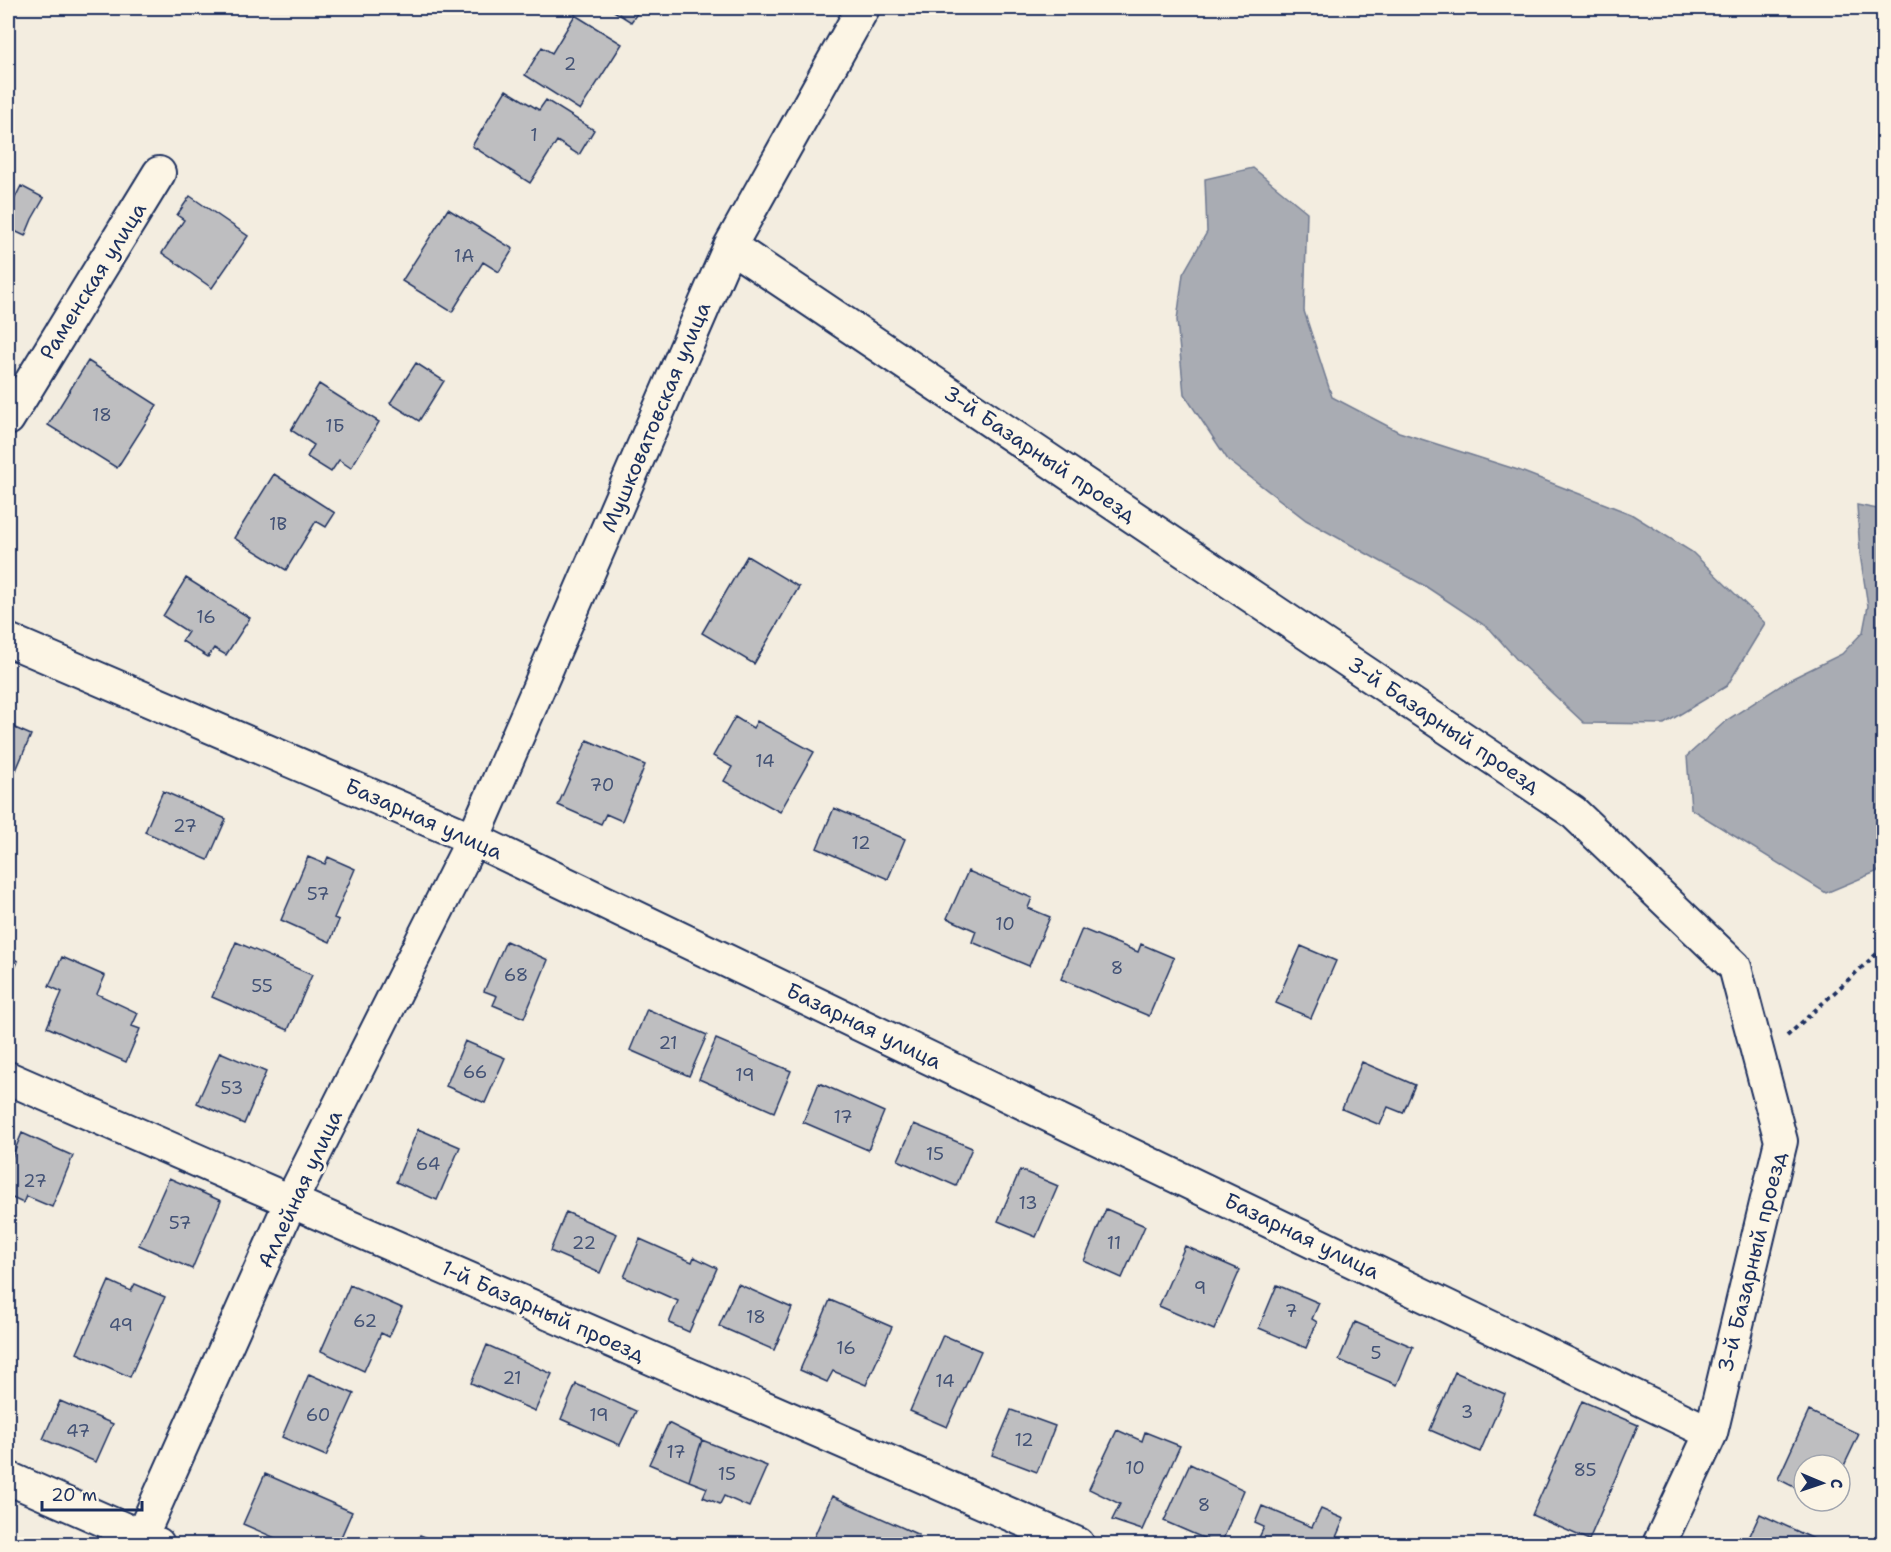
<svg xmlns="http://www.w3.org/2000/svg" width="1891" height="1552" viewBox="0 0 1891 1552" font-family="'Shantell Sans',sans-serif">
  <rect width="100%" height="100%" fill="#f3ede0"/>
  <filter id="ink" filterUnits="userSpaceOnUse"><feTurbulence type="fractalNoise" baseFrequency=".0167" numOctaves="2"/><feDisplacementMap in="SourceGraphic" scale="12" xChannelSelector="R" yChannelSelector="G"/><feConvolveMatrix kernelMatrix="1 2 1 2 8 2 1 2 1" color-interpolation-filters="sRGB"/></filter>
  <g filter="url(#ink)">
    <!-- water -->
    <path fill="#a9acb3" stroke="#707a91" stroke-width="1.5" d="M1253,168L1307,212L1304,311L1332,397L1399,432L1518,470L1631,514L1692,552L1765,623L1727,686L1664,724L1584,723L1518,661L1490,629L1425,586L1306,520L1228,460L1184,394L1177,320L1183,274L1207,232L1205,179Z
      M1857,505L1883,510V869L1826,893L1691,809L1687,756L1727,720L1791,679L1842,654L1863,632L1868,606L1860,554Z"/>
    <!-- building -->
    <path fill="#bebec0" stroke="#1b2f5e" stroke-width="1.5" d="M609,8H641L631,22Z
      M575,15L622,44L580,110L525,75L542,47L552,53Z
      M506,90L539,110L546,100L594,130L579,155L557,141L530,183L472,146Z
      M21,186L44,198L32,219L25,236L8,228V212Z
      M190,196L248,236L212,288L162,253L184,220L177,215Z
      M448,209L513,249L499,272L483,262L452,312L402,281Z
      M88,361L157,405L117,468L48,425Z
      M416,363L444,381L419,421L390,403Z
      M319,384L379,422L351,468L339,460L331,472L307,457L314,445L291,430Z
      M274,474L335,513L326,527L316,521L286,570L234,538Z
      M747,556L799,587L754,664L702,633Z
      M186,578L250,618L226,655L214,648L208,657L182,641L188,632L163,616Z
      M735,717L753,728L757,721L814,752L780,812L724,781L732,767L713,756Z
      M8,725L31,735L14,775L8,772Z
      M587,740L645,765L622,821L606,814L601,824L558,805Z
      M163,791L226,819L208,860L145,832Z
      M834,808L905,839L888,879L817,848Z
      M308,857L325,864L328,857L355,869L334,918L339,920L330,942L281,920Z
      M968,871L1032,898L1028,908L1050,917L1029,966L972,942L976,931L947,918Z
      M1082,929L1138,952L1141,944L1174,958L1149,1016L1061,979Z
      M506,941L548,960L524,1018L493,1005L497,996L484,991Z
      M236,942L312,975L288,1030L212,997Z
      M1301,946L1336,961L1311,1018L1276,1003Z
      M8,956L18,961L8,985Z
      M62,957L105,976L97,994L138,1013L132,1026L140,1029L126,1062L47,1027L62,992L49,986Z
      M647,1009L707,1035L689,1076L630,1050Z
      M716,1039L791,1071L774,1112L699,1079Z
      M465,1041L505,1058L485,1103L446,1086Z
      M220,1052L266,1072L244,1124L197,1103Z
      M1362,1062L1415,1085L1403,1113L1388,1107L1380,1125L1342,1109Z
      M819,1083L884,1112L868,1150L803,1122Z
      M914,1124L972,1148L956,1186L898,1160Z
      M418,1129L460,1147L437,1200L396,1182Z
      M22,1133L73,1156L52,1207L26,1196L23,1203L8,1196V1166Z
      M1020,1170L1058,1186L1036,1237L998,1221Z
      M169,1178L221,1201L192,1269L139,1245Z
      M1106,1209L1145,1226L1122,1278L1084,1261Z
      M566,1212L617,1234L600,1273L550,1251Z
      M640,1239L692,1262L694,1257L717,1268L689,1332L669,1323L678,1301L624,1277Z
      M1185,1246L1240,1270L1214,1330L1159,1306Z
      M109,1281L131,1291L135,1284L165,1297L130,1377L77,1353Z
      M738,1284L792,1308L774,1350L719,1326Z
      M350,1285L402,1308L389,1337L381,1333L364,1371L321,1351Z
      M1277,1285L1319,1303L1312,1319L1317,1322L1306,1348L1259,1328Z
      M830,1300L892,1327L866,1385L833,1371L827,1382L800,1370Z
      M1355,1322L1413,1347L1397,1385L1339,1360Z
      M943,1335L981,1351L947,1427L910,1411Z
      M487,1345L552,1374L535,1411L471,1383Z
      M1455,1372L1505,1394L1480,1452L1430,1430Z
      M309,1374L354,1394L326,1456L282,1437Z
      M576,1384L636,1411L620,1445L561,1419Z
      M60,1401L113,1424L96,1462L43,1439Z
      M1582,1401L1638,1425L1589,1540L1532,1515Z
      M1011,1410L1055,1426L1037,1472L992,1455Z
      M1809,1411L1859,1434L1840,1474V1465H1804V1492L1778,1479Z
      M668,1423L702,1440L689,1481L649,1464Z
      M1117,1430L1142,1441L1145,1432L1180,1446L1142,1530L1112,1520L1120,1504L1089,1489Z
      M702,1440L767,1466L749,1507L724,1496L720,1504L703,1497L707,1488L689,1481Z
      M1190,1464L1244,1490L1221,1544H1217L1164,1521Z
      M265,1474L352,1512L338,1544H289L243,1524Z
      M832,1496L919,1535L915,1544H811Z
      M1262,1506L1312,1527L1321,1509L1344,1519L1333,1544H1256L1264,1527L1255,1523Z
      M1760,1514L1814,1539L1812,1544H1746Z
      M420,1535L443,1544H416Z"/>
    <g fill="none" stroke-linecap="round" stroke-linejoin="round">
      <!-- minor casing -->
      <g stroke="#1b2f5e" stroke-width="36">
        <path id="minor" d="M730,246L1573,812L1735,967L1781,1141L1711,1433L1659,1544
          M8,419L159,173
          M8,640L473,839L1711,1433
          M8,1078L1078,1544
          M8,1478L158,1544
          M138,1544L291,1201L473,839L730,246L863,8"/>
      </g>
      <!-- path -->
      <path stroke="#1b2f5e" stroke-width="4" stroke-dasharray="4.5 4.5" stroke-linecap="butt" d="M1787,1036L1884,947"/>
      <!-- minor -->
      <use href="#minor" stroke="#fcf5e5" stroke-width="32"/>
    </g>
  </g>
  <g text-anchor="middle" stroke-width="6" stroke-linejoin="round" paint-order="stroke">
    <!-- number labels -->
    <g font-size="18" fill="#445376">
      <text x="570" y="70">2</text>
      <text x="534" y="141">1</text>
      <text x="464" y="262">1А</text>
      <text x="102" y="421">18</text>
      <text x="335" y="432">1Б</text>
      <text x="278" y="530">1В</text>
      <text x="206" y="623">16</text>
      <text x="765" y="767">14</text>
      <text x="602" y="791">70</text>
      <text x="185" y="832">27</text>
      <text x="861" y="849">12</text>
      <text x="318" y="900">57</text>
      <text x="1005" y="930">10</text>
      <text x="1117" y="974">8</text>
      <text x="516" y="981">68</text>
      <text x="262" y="992">55</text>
      <text x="668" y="1049">21</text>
      <text x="475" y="1078">66</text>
      <text x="745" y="1081">19</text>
      <text x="232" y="1094">53</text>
      <text x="843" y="1123">17</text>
      <text x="935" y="1160">15</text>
      <text x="428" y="1170">64</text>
      <text x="35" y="1187">27</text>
      <text x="1028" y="1209">13</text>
      <text x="180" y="1229">57</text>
      <text x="584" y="1249">22</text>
      <text x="1114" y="1249">11</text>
      <text x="1200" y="1294">9</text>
      <text x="1291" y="1317">7</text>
      <text x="756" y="1323">18</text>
      <text x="365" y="1327">62</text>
      <text x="121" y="1331">49</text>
      <text x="846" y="1354">16</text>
      <text x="1376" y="1359">5</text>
      <text x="512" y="1384">21</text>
      <text x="945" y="1387">14</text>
      <text x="1467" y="1418">3</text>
      <text x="318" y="1421">60</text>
      <text x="599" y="1421">19</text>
      <text x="78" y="1437">47</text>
      <text x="1024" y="1446">12</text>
      <text x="676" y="1458">17</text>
      <text x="1135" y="1474">10</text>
      <text x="1585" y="1476">85</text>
      <text x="727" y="1480">15</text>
      <text x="1204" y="1511">8</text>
    </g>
    <!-- street labels -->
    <g font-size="21" fill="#1b2f5e" stroke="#fcf5e5">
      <text transform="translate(93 281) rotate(-58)" y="7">Раменская улица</text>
      <text transform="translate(656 417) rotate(-67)" y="7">Мушковатовская улица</text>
      <text transform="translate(1040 454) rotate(34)" y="7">3-й Базарный проезд</text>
      <text transform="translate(1444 725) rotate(34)" y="7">3-й Базарный проезд</text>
      <text transform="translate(424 819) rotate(24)" y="7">Базарная улица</text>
      <text transform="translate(864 1026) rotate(26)" y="7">Базарная улица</text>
      <text transform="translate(300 1189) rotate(-65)" y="7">Аллейная улица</text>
      <text transform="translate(1302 1236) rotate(26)" y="7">Базарная улица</text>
      <text transform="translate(1752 1262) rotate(-76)" y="7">3-й Базарный проезд</text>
      <text transform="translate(543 1311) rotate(24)" y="7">1-й Базарный проезд</text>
    </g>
  </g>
  <!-- margin -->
  <rect width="1891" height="1552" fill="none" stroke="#fcf5e5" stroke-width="30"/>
  <rect x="15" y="15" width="1861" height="1522" fill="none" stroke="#1b2f5e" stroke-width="2" filter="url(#ink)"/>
  <!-- north arrow -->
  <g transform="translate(1822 1483) rotate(92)"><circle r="28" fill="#fcf5e5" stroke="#a2a6af" stroke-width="1.5"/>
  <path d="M0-4.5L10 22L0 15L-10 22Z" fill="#1b2f5e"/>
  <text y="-9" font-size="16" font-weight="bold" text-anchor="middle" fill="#1b2f5e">С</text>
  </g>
  <!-- scale -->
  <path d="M42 1501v9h100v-9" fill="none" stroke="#1b2f5e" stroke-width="3"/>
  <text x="51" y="1501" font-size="18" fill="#1b2f5e" stroke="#fcf5e5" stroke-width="4.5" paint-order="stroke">20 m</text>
</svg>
